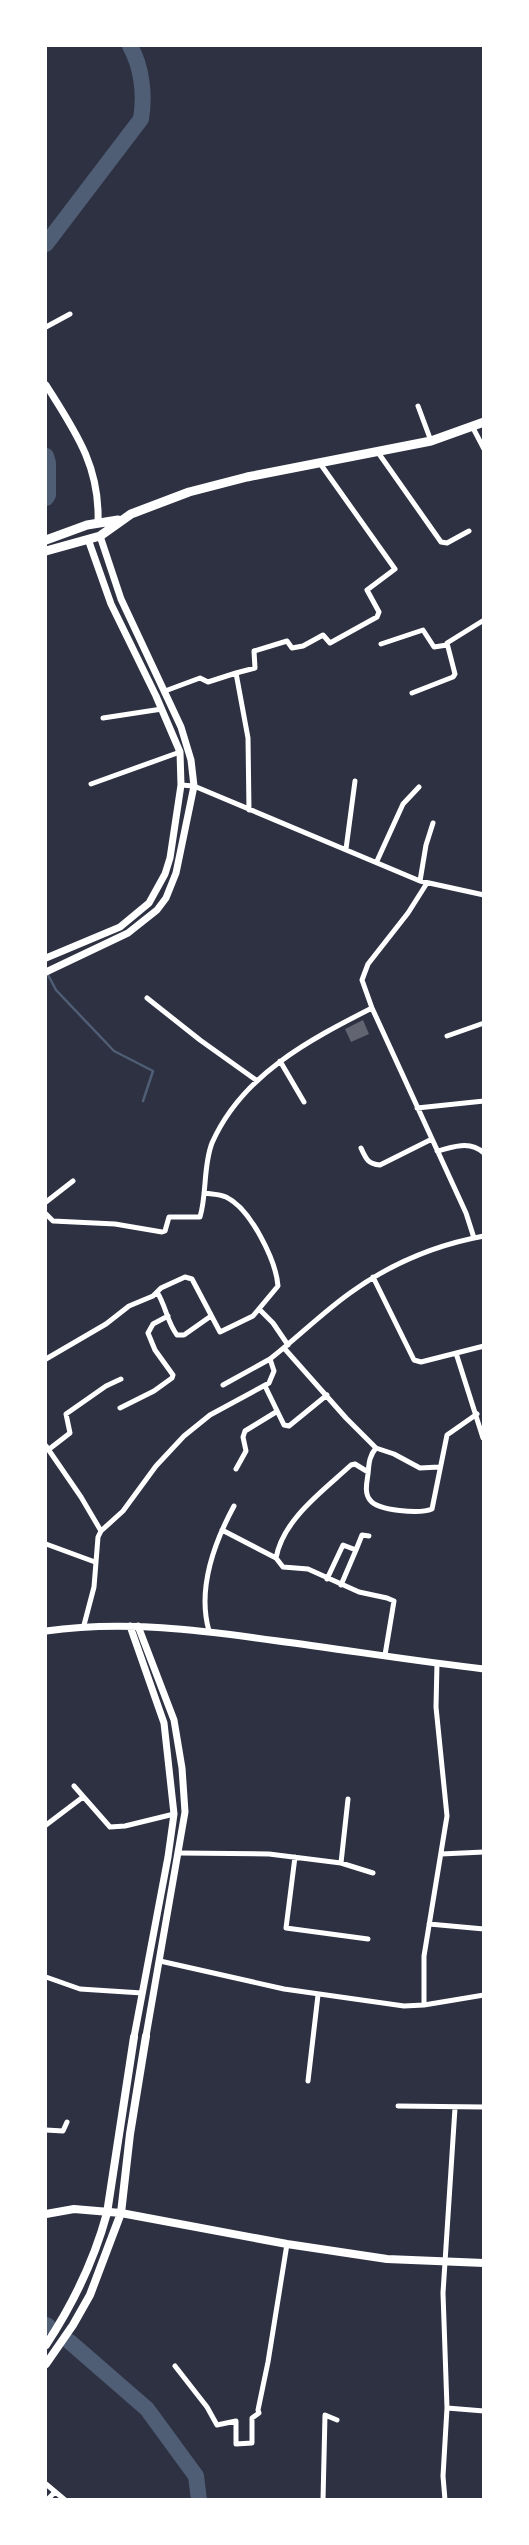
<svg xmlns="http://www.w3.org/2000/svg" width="529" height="2545" viewBox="0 0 529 2545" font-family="'Space Grotesk',sans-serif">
  <rect width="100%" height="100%" fill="#2d3142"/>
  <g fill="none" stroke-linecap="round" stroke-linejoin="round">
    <!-- stream -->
    <path stroke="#4f5d75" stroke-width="2.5" d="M47,973L56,990L114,1051L153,1071L143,1101"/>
    <!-- river -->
    <path stroke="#4f5d75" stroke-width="16" d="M46,244L141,119C145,95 142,67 130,46
      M46,456L48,463V495L46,498
      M46,2325L48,2326
      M70,2342L147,2409L196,2476L199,2500"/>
  </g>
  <!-- building -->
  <path fill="#626471" d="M363,1020L369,1034L351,1042L345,1029Z"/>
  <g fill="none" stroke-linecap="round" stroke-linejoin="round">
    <!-- minor -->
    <path stroke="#fff" stroke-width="5" d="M46,327L70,314
      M418,406L431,441
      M472,426L484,449
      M377,451L441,542L447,543L469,531
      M381,644L423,630L434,647L447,645
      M165,691L200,678L208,682L236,673
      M412,693L453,677L455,674L447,643L484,620
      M103,718L162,709
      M91,784L180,752
      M181,785L194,786L420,881L484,895
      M249,810L248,738L236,673L255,668L254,651L287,641L292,648L303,646L323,635L330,643L377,617L379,612L367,590L395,569L319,462
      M346,849L355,781
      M377,861L403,804L419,787
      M420,881L426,845L433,823
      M427,883L408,913L368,964L362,980L372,1008L466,1213L474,1238
      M147,998L200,1040L256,1080
      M447,1036L484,1023
      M280,1061L304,1102
      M417,1108L484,1101
      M361,1148C366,1159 368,1164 380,1165L432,1139
      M437,1151C454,1147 469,1140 484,1153
      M46,1202L73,1181
      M46,1214L53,1221L115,1224L162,1232L165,1231L169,1217H200C207,1194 203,1166 212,1143C242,1075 309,1040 372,1008
      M373,1277L414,1360L421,1362L484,1346
      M157,1292C166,1306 167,1322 177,1335H184L211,1316
      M259,1309L273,1323L288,1345
      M284,1348L346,1418L376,1448L394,1454L420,1468L439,1467
      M456,1353L483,1438
      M46,1359L106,1324L129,1306L153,1296L161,1288L185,1277L192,1279L220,1332L253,1316L278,1286C276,1261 251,1209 226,1197C220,1194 210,1194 204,1193
      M223,1385L270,1359
      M265,1386L284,1425L289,1426L327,1395
      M120,1408L154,1391L172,1378L173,1375L155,1350L148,1333L153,1324L168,1316
      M46,1446L81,1497L101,1531
      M376,1448C369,1456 369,1464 368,1474C367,1482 364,1493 370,1500C378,1511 420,1514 432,1509L447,1435L477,1414
      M48,1450L70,1433L66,1414L106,1386L121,1379
      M236,1469L246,1451L243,1437L245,1431L276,1412
      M368,1472L355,1464L351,1465C324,1490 283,1519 276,1558L283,1567L308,1569L359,1592L387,1598L394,1601L385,1655
      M222,1530L276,1558
      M46,1544L95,1562
      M356,1550L362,1535L369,1536
      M327,1579L343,1545L356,1550L341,1585
      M84,1625L94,1587L98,1537L101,1531L123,1511L156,1466L184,1436L210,1415L269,1383L274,1371L270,1359C297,1338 322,1313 350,1293C390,1264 435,1245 484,1236
      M209,1631C197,1589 214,1543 234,1506
      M74,1786L110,1827L125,1826L174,1814
      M46,1825L83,1797
      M179,1853L269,1854L341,1863L348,1799
      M441,1854L484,1852
      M295,1857L286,1928L368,1939
      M341,1863L373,1873
      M429,1924L484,1929
      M160,1961L284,1989L404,2006L424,2005L484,1995
      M46,1977L80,1989L142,1993
      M424,2005V1956L447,1816L436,1707L437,1663
      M308,2081L318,1995
      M398,2106L484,2107
      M46,2130L63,2131L67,2122
      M175,2366L207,2407L217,2425L236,2421V2444L252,2443V2418L259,2413L258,2410L268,2362L287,2244
      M447,2408L484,2411
      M46,2484L65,2500
      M47,2500L55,2492
      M323,2500L325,2415L337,2420
      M445,2500L443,2476L447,2408L443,2293L455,2108"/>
    <!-- tertiary -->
    <path stroke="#fff" stroke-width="7" d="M46,385C75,431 100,466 98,522
      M46,958L120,927L149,903L165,874L170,858L181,785L180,752L156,696L111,604L88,539
      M46,972L128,933L157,910L166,898L176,873L194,786L191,760L181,727L121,599L100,536
      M130,1626L164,1723L174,1814L168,1857L134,2037
      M138,1626L174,1720L182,1768L185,1812L146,2036
      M46,1631C123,1620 201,1630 278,1641C347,1650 415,1661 484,1669"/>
    <!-- secondary -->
    <path stroke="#fff" stroke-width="8" d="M46,2214L74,2209L121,2213L287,2244L387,2259L484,2263
      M46,2345C73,2304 94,2261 107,2213L134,2037
      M46,2364L73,2325L90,2295L121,2213L130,2134L146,2036"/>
    <!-- trunk -->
    <path stroke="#fff" stroke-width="9" d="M46,540L87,525L118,520
      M46,551L100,536L131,514L189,492L247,477L431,441L484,422"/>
  </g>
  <!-- border -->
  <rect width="529" height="2545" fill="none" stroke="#ffffff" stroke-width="94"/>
</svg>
